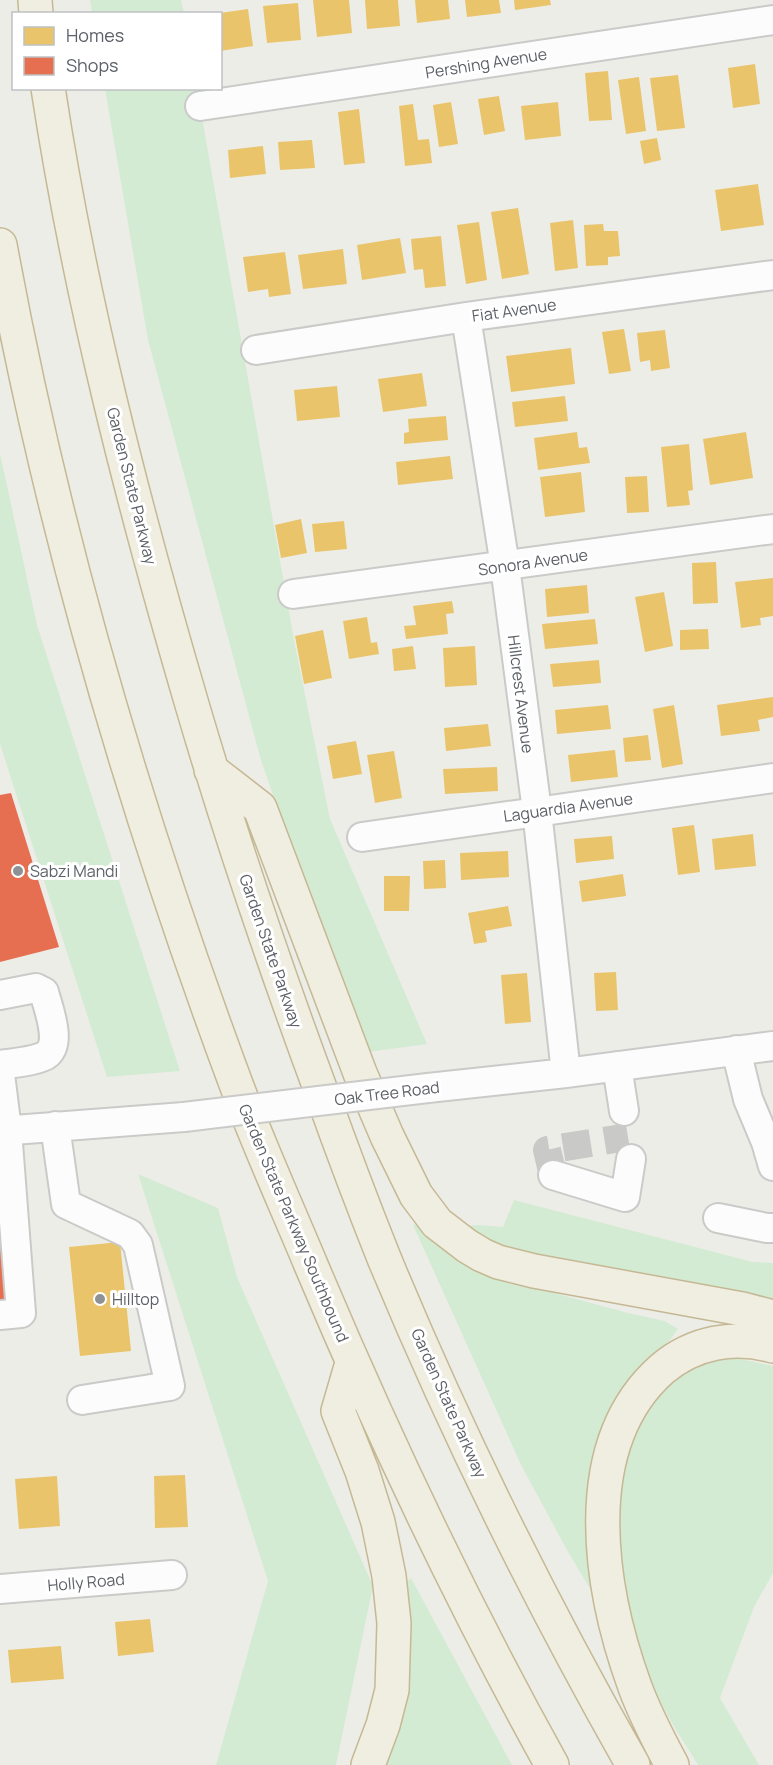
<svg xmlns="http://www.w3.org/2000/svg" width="773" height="1765" viewBox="0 0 773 1765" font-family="Manrope,sans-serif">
  <rect width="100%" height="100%" fill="#edede8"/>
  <!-- green -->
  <path fill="#d4ebd3" d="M90,0H181L184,13H92Z
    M105,89H197L294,640L330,819L427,1044L361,1053L260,757L148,340Z
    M0,453L37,625L180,1071L107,1077L0,744Z
    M138,1174L218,1208L237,1277L373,1586L336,1765H216L268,1581Z
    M514,1200L753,1262L773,1263V1303L524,1253L490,1240L466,1226L478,1225L503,1227Z
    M417,1224L506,1280L628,1313L665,1321L678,1329L662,1351L640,1369L616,1401L594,1595L568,1552L521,1465L413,1225Z
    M736,1358L773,1366V1573L754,1607L720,1698L759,1765H698C685,1743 669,1721 659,1698C631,1636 603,1514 628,1449C632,1438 639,1427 645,1416C657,1393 679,1370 704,1363C714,1360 726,1360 736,1358Z
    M411,1578L512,1765H379L404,1584Z"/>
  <!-- homes -->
  <path fill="#e9c46a" d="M313,0H349L352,33L317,37Z
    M365,0H398L400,26L367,29Z
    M415,0H448L450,19L417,23Z
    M465,0H499L501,13L467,17Z
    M514,0H550L551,5L515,10Z
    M298,3L301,40L267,43L263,6Z
    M248,9L253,46L220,51V13Z
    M755,64L760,104L733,108L728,68Z
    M608,71L612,120L589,121L585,73Z
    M678,75L685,128L657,131L650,78Z
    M639,77L646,131L626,134L618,80Z
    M499,96L505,131L484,135L478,99Z
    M451,102L458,144L439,147L433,105Z
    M558,102L561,136L525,140L521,106Z
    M413,104L418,140L429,139L432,163L405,166L399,106Z
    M359,109L365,163L344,165L338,112Z
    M657,138L661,160L644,164L640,141Z
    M312,140L315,168L280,170L278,142Z
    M263,146L266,174L230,178L228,150Z
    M758,184L764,225L721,231L715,190Z
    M518,208L529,274L502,279L491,212Z
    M573,220L578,268L555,271L550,223Z
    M479,222L487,280L466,284L457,225Z
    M603,224L604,231H618L620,256L608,257V265L586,266L584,225Z
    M441,236L446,286L425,288L423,269L414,270L411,239Z
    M400,238L406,273L362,280L357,245Z
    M343,249L347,284L303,289L298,255Z
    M285,252L291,294L269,297L268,289L248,292L243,257Z
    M624,329L631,371L609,374L602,332Z
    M665,330L670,368L651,371L650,360L640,362L637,333Z
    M571,348L575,384L511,392L506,356Z
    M422,373L427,406L383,412L378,379Z
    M337,386L340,417L297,421L294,390Z
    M565,396L568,421L515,427L512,402Z
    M446,416L448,440L404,444V433L409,432L408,419Z
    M577,432L579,448L587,447L590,463L538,470L534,438Z
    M746,432L753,478L710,485L703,439Z
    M689,444L693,490L688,491L690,505L667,507L661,447Z
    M450,456L453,479L398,485L396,462Z
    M581,472L585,512L545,517L540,477Z
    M647,476L649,512L627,513L625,477Z
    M301,519L307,553L281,558L275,525Z
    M344,521L347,549L315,552L312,524Z
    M716,562L718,603L693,604L692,563Z
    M773,578V616L760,618L761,625L741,628L735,582Z
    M587,585L589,613L547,617L545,589Z
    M664,592L673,646L645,652L635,597Z
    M452,601L454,613L446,614L448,634L406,639L404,626L416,625L413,606Z
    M367,617L371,643L377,642L379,654L349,659L343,621Z
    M595,619L598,644L545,649L542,624Z
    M708,629L709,649L680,650V630Z
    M323,630L332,678L304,684L295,636Z
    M413,646L416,669L394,671L392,649Z
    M475,646L477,685L445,687L443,648Z
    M599,660L601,683L553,687L550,664Z
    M773,697V717L758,720L760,731L721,736L717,705Z
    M608,705L611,729L557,734L555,710Z
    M674,705L683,764L662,768L653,709Z
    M488,724L491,746L446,751L444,728Z
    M648,735L651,760L625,762L623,738Z
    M356,741L362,774L333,779L327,746Z
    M615,750L618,777L571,782L568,755Z
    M394,751L402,798L375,803L367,755Z
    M497,767L498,791L445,794L443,769Z
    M694,825L700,872L678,875L672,828Z
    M753,834L756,866L715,870L712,839Z
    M612,836L614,859L576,863L574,839Z
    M508,851L509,877L461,880L460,853Z
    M445,860L446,888L424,889L423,861Z
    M623,874L626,896L582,902L579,881Z
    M384,876H410L409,911H384Z
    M508,906L512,926L485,931L487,942L474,944L468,913Z
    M616,972L618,1010L596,1011L594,973Z
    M527,973L531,1022L505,1024L501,975Z
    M120,1242L131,1351L80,1356L69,1247Z
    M185,1475L188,1527L155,1528L154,1476Z
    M57,1476L60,1526L19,1529L15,1479Z
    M150,1619L154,1652L118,1656L115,1622Z
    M61,1646L64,1679L11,1683L8,1650Z"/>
  <!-- shops -->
  <path fill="#e76f51" d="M11,793L59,947L0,962V795Z
    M0,1218L9,1303L0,1304Z"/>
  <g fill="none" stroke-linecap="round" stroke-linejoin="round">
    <!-- minor-tunnel -->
    <path stroke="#c9cac8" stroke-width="28" stroke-dasharray="28 14" stroke-linecap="butt" d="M553,1175L547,1150L628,1137"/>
    <!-- minor casing -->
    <g stroke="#cacac9" stroke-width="32">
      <path id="minor" d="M200,106L773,20
        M466,317L505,566L537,811L566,1073
        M256,350L466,317L773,275
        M293,594L773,529
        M362,837L773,778
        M0,995L36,988L44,992C48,1008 65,1049 42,1057C30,1062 13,1063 0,1065
        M736,1050L748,1099L766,1142L773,1166
        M617,1066L624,1111
        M0,1074L7,1130L21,1313L0,1315
        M428,1088L566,1073L773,1046
        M55,1126L66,1204L130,1234L138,1245L170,1386L82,1400
        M0,1131L184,1117
        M553,1175L625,1197L631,1159
        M718,1218L767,1228H773
        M0,1589L172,1575"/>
    </g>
    <!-- highway casing -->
    <g stroke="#c5b894" stroke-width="36">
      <path id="highway" d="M35,0L36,14
        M48,88C80,298 133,504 193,708C231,837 274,964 321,1091C341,1147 362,1203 384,1258C456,1432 540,1601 633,1765
        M0,245C52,530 135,813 236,1084C259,1146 286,1205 311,1265C383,1436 462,1603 552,1765
        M211,770L260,808L360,1073L387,1136L416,1195L437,1223L467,1246L482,1255L498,1262L534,1271L742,1309L773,1317
        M352,1363L338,1411L362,1471L378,1522L389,1576L394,1623L392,1690L383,1725L368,1765
        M672,1765C658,1739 645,1714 635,1687C600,1591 575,1446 662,1369C694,1342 734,1335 773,1346"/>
    </g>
    <!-- minor -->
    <use href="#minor" stroke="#fcfcfc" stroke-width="28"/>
    <!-- highway -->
    <use href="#highway" stroke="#f0ede1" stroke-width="33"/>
    <!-- minor-bridge casing -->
    <g stroke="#cacac9" stroke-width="32" stroke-linecap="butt">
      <path id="minor-bridge" d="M184,1117L428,1088"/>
    </g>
    <!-- minor-bridge -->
    <use href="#minor-bridge" stroke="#fcfcfc" stroke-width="28"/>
  </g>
  <!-- markers -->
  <g fill="#8f9294" stroke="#fff" stroke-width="2">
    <circle cx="18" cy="871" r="6"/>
    <circle cx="100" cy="1299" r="6"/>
  </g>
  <g text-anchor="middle" stroke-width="6" stroke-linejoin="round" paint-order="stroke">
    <!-- street labels -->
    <g font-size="16" fill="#5d6167" stroke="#fff">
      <text transform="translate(486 63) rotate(-9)" y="6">Pershing Avenue</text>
      <text transform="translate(514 310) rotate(-8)" y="6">Fiat Avenue</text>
      <text transform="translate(132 486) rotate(76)" y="6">Garden State Parkway</text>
      <text transform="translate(533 562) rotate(-8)" y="6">Sonora Avenue</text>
      <text transform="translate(521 694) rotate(83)" y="6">Hillcrest Avenue</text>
      <text transform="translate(568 807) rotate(-8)" y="6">Laguardia Avenue</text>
      <text transform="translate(271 951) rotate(71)" y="6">Garden State Parkway</text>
      <text transform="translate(387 1093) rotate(-7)" y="6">Oak Tree Road</text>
      <text transform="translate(294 1223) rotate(67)" y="6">Garden State Parkway Southbound</text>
      <text transform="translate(449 1403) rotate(66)" y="6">Garden State Parkway</text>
      <text transform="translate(86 1582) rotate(-5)" y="6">Holly Road</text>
    </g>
    <!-- poi labels -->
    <g font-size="16" fill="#5d6167" stroke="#fff" text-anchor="start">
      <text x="30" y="877">Sabzi Mandi</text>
      <text x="112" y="1305">Hilltop</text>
    </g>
  </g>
  <!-- legend -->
  <rect x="12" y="12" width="210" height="78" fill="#ffffff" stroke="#bec0c2" stroke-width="1.5"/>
  <rect x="24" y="27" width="30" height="18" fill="#e9c46a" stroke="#bec0c2" stroke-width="1.5"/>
  <text x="66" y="42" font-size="18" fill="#5d6167">Homes</text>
  <rect x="24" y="57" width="30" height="18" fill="#e76f51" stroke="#bec0c2" stroke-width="1.5"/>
  <text x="66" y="72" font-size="18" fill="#5d6167">Shops</text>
</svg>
